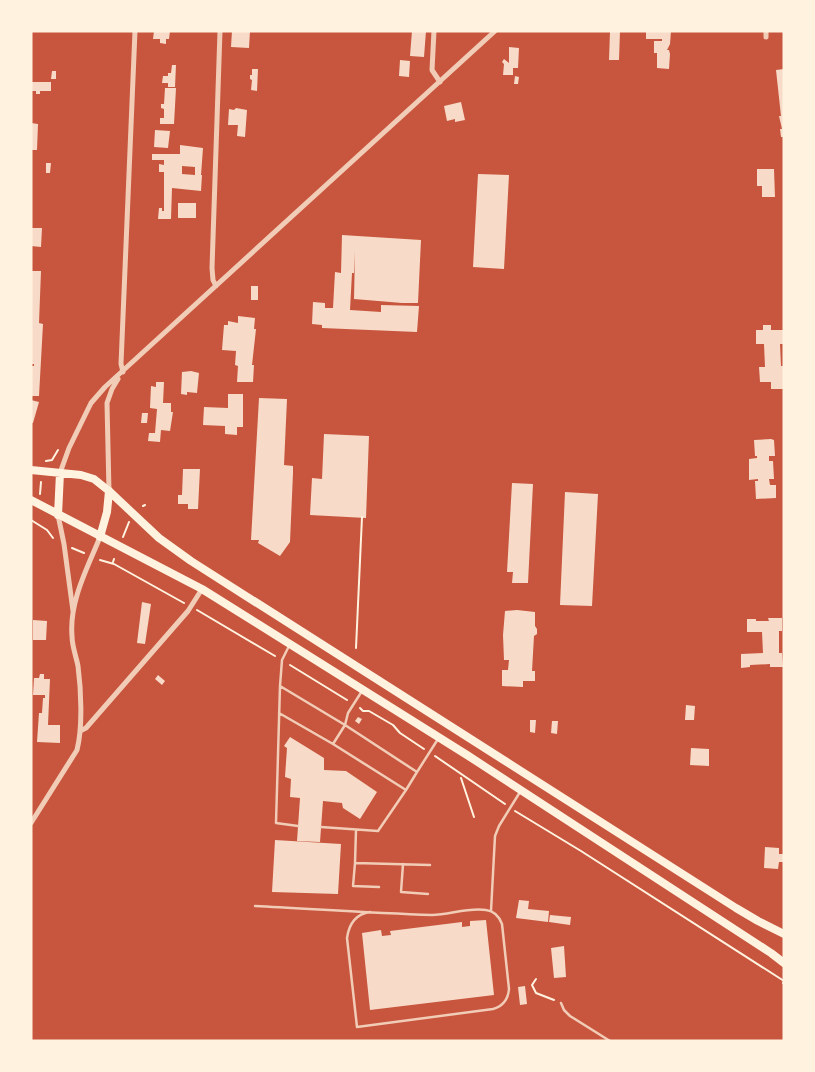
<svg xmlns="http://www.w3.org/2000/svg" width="815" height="1072" viewBox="0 0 815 1072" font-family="'Space Grotesk',sans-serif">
  <rect width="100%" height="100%" fill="#c8553d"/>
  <!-- building -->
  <path fill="#f7dbc8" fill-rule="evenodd" d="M154,31H170L169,39H166V44L160,43V39H153Z
    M232,31H250L249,48L231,47Z
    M412,31H426L424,57L410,56Z
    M610,31H620L619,60H609Z
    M646,31H671L670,44L667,50H669L670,54L669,69L657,68V53H654V41H662V39H646Z
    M509,47L519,48L518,68H513V75H503L504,64L502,62L504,59L509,63Z
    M400,60L410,61L409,77L399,76Z
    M172,65H176L175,87H168V83H162L163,76H168V73H171Z
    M252,69H258L257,91L251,90L252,80L250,79V75H252Z
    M784,69V137H781L780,129H782L779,116H781L776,70Z
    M52,71H56V79H51Z
    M515,76L519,77L518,84H514Z
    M31,82H51V91H40V94H36V91H31Z
    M165,88H176L174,124H160V118H164V109L161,108V104H164Z
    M461,102L465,120L455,122V119L447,121L444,106Z
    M236,108L247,110L245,137L237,136L238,125H228L229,109L234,110Z
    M31,123L38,124L37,150H31Z
    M155,130L170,131L168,148L154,147Z
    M180,145L203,148L201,175H202L201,191L172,188L171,219H158L159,208H162V211H164V172H159V164L164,165V160H152V154H180ZM182,166L195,167V175L182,174Z
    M46,163H51L50,173H46Z
    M757,169H774L775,197H762V186H757Z
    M478,174L509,175L504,269L473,267Z
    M178,203H196V218H178Z
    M31,228H42L41,247L31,246Z
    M342,235L421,240L418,303H402L354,299L355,251L354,273H352L350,310L381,312V305L419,306L417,332L322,328V325L312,324L313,302L325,303V308H333L335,272L341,273Z
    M31,271H41L39,323L43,324L39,396H31V366H34V364H31Z
    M251,286H258V300H251Z
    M238,316L255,318L254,329H256L252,365H254L253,382H237L238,366L235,365L236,351L222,350L224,325H228V321L238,323Z
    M763,325H771V330H784V344H780L781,366H784L783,389H771V382H760L759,367H765L764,344H756V330H763Z
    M191,371L199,373L197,393L187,392V395L181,394L182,372Z
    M156,382H164L163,403H171V412H173L170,431L161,430L160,442L148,441L149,433H155L157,409L150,408L151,386L156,387Z
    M228,394H243V427H237V435L225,434V426L203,425L204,407L228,408Z
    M259,398L287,399L284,465L293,466V473L290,542L280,556L258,543L259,540H251Z
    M31,400L39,402L33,423H31Z
    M142,413H148L147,423H141Z
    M324,434L369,436L366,518L310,515L312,478L322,479Z
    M771,439L774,440L775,456H769V461H773L774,479H769L770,485H776V498L756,499L755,481H758V479L749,480V459L757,458V456H755L754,440Z
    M183,469H200L198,509H188V504H178V495H182Z
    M512,483L533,484L528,583H512L513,572H507Z
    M565,492L598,494L592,606L560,605Z
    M142,602L151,604L145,644L137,643Z
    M517,610L535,612V626L537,629V634L534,636L532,671H535V681H523V687L502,686V670H508L509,660H504L503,635L505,611Z
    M768,618H782V631H779V653H782L783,667H770V664L750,665V667L741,668V654L763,653L762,632H747V619H756V621H769Z
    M33,620L47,621L46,640H33Z
    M40,674H44V679H50L48,725H60V743L37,742L39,713H42L43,698H45V695H33L34,678H39Z
    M158,675L165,681L162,685L155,679Z
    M686,705L695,706L694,720H685Z
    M358,717L362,719L359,724L355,721Z
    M530,720H536L535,733L530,732Z
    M552,721H558L557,734L551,733Z
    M290,737L324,758V770L346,771L377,792L360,819L343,808L342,803L323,801L320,842L297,841L300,798L290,797L291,779L285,777L287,748L284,746Z
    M691,748L709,749V766L690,765Z
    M275,840L341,844L338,894L272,892Z
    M765,847L779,848V854H783V862H779L778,869L764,868Z
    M519,900L529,901L528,909L549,911L548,922L516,918Z
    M550,915L571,917L570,925L549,922Z
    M486,920L494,995L370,1010L362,933L381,930L382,936L391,935L390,931L462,922V927L470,926V921Z
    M564,946L566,977L554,978L551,948Z
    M525,986L527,1004L520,1005L518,987Z"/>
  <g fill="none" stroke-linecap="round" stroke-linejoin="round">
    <!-- path -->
    <path stroke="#fff3e0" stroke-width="2" d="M46,461L52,460L58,450
      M40,494L41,482
      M143,506L145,505
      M31,520L47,530L53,538
      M123,537L129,522
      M72,548L84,553
      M100,560L114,564L184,603
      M113,562L114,559
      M197,610L275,656
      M356,648L362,517
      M290,665L347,700
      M360,708L363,711H369L393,725L400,733L424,749
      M435,756L505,804
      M461,778L474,817
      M515,811L581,851L784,981
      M536,979L532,985L536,993L554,1000
      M783,983L784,982"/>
    <!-- service -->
    <path stroke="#f1ccb7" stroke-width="2.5" d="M280,686L282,660L289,646
      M362,691L348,713L345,725L417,772L438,739
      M279,713L333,744L406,790L378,831L321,827
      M406,790L417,772
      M298,826L276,823L280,686L345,725L333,744
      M356,830L355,863L430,865
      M355,863L353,886L379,887
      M403,864L401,892L428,894
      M255,906C314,909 373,913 432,915C449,915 468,907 486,910C494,911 499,916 502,924L509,989C508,1000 503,1006 493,1009L357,1027L347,938C349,924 356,914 370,912
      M491,911L495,836L499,826L520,792
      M561,1003L564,1010L570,1016L610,1041"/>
    <!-- minor -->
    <path stroke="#f1ccb7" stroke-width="5" d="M434,31L432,70L440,82
      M766,31V37
      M216,286L213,280L212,268L220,31
      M123,372L121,364L135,31
      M60,473L69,448L91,403L105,387L495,31
      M109,491L107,403L112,389L118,379
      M58,515L64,544L73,611
      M80,731L86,728L188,611L202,589
      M31,823L77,750C83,727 81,689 78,666C76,656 72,646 72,636C69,601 88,567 100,537"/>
    <!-- secondary -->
    <path stroke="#fff3e0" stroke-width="8" d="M31,470L81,475L94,479L109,491L159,538L191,561L736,908L758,921L784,934
      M31,500L202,589L467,755L771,953L784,963
      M58,515L60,473
      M100,537L107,512L109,491"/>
  </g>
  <!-- border -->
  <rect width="815" height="1072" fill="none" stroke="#fff3e0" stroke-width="65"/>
</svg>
